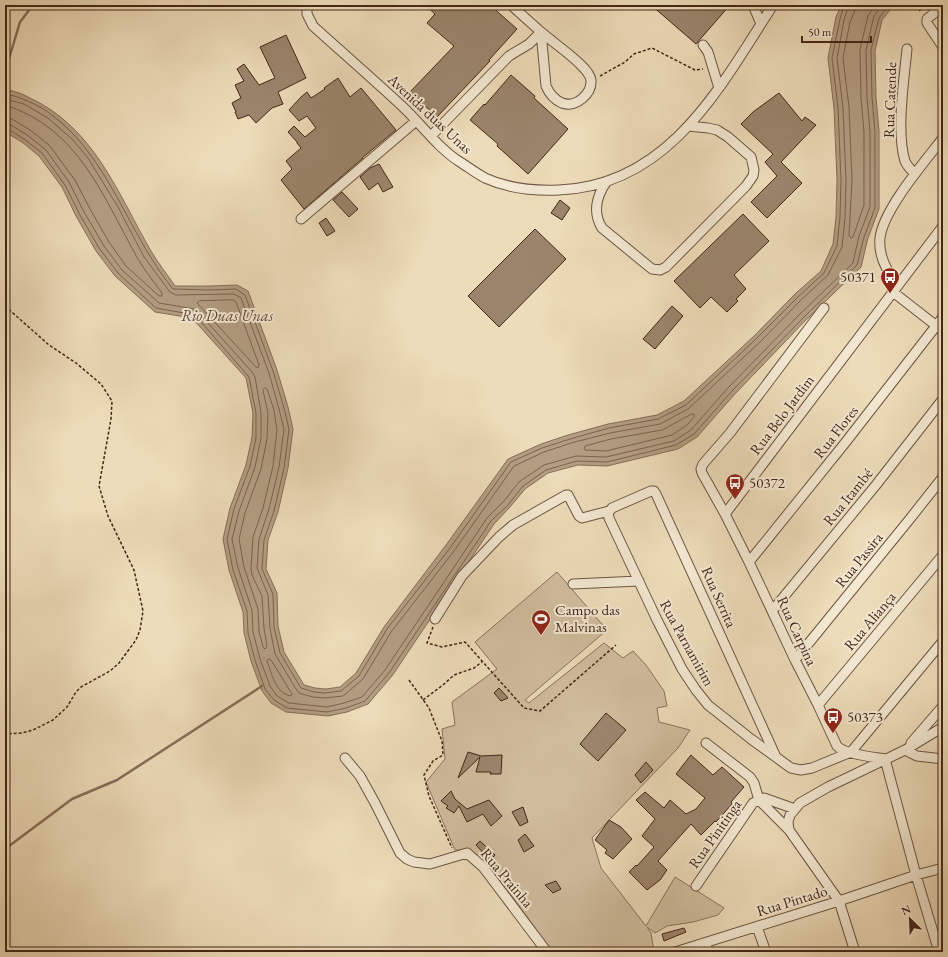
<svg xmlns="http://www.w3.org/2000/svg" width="948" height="957" viewBox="0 0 948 957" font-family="'EB Garamond',serif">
  <rect width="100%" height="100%" fill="#eddcb9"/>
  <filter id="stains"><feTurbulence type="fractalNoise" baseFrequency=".005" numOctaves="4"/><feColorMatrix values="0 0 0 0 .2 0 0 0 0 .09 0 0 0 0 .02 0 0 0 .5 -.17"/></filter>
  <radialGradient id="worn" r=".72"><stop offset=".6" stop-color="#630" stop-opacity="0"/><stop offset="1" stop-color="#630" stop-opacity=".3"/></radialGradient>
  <!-- green -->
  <path fill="#d0bd9e" stroke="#8a725c" d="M557,572L607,630L525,700L529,703L604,643L623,658L633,651L646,665L664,691L667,706L657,708L659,722L690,730L678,748L592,838L601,868L646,926L675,877L724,908L718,915L693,922L667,926L655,933L647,927L651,933L654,952H550L546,943L506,888L487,867L495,855L487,847L476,856L467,850H455L426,782L445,759L442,729L455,725L452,702L497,669L475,642Z"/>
  <!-- water -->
  <path fill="#b39e83" stroke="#866e59" d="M841,5H894L882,20L875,51L876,97L879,131V209L868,238L861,267L805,321L734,395L697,437L678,449L607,466L578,465L548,473L525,489L510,507L494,524L392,676L368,704L347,712L328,716L286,712L271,703L262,691L251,661L244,633L243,612L229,570L223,539L230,508L246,465L252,437L253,413L246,378L192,318L155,312L115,276L96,251L76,216L62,187L39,156L22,142L5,132V89C13,91 21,93 28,97C94,127 117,192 151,251C158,263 167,274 175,286H210L237,285L248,291L277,370L288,407L293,429L288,468L278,512L268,540L266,569L277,593L278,626L284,652L304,685L315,688L326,689L340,687L356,673L384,627L446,545L508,459L541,444L568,435L608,424L657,415L684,401L754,336L796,293L821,271L833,244L836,217L837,180L834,108L828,58L836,17Z"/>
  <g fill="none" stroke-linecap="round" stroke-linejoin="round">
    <!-- shore -->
    <path stroke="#7b624e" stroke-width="1" d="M855,5V10L850,22L843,58L849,107L852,180L849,236L851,238L853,237L864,205V132L861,98L860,49L868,16L875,5
      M5,93C21,98 38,104 52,115C110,159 128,234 173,289L210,290L236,289L245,295L273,371L284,408L289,429L284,468L274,511L264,540L262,569L273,594L274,627L280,653L301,688L314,692L325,693L341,691L359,676L387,629L450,548L511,462L542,448L570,439L609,428L658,419L686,405L757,338L799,296L824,273L837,246L840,217L841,180L838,108L832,58L840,19L844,5
      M5,99L24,104L48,118L73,140L88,158L118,207L144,257L170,292L176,295L234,294L241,298L269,373L279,409L284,429L279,467L269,509L259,539L257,568L268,595L270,628L275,654L296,689L299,693L313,697L325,698L343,696L363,679L391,632L454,551L514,466L544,452L571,443L610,433L660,424L688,409L760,342L802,299L828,275L842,247L845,218L846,180L843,108L837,58L844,20L849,5
      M5,105C79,128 103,197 138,259C145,271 154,282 162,293V296H159L126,266L109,242L90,209L75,180L49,145L30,130L12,119L5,118
      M5,124L11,125L27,135L46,150L69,182L84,212L104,246L122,270L159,303L194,309L198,312L252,372L255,377L261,412V438L255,467L239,511L232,539L238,568L252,610L253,632L260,659L270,686L277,696L289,703L327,707L344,703L362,697L385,670L487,518L504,501L519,482L544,465L576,456L606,457L674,441L691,430L727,389L799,315L853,263L859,236L870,207V132L867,98L866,50L874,16L882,5
      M5,129H8L24,139L42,153L65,185L80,215L99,248L118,273L156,308L195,315L249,377L256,413V438L250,466L234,509L227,539L233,570L247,611L248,633L255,660L265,689L274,700L287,708L327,712L346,708L365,701L389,673L491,521L508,505L523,486L546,470L577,461L607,462L676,445L694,434L731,392L803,318L857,265L864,237L875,208V132L872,97L871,50L879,18L889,5
      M233,300L236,302L259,365L258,368L256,367L197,303L199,301Z
      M265,388L267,389L274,410L277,430L273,466L263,508L253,537L251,569L252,575L262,596L264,628L267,647L265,649L263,647L259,631L258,609L244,567L239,539L245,513L261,469L267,439L268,413L263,390Z
      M692,414H694V417L687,425L672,435L606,451L585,450L584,449L585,446L611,439L662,430Z
      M269,659L271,660L292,694L291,696C275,693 272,674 267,661Z"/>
    <!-- stream -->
    <path stroke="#866e59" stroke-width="2.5" d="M5,72L20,22L33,5
      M5,849L72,799L117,780L262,686"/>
  </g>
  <!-- building -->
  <path fill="#9b856c" stroke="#432619" d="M425,5H490L517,29L489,60L490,61L437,117L410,92L454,46L427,23L435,14Z
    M651,5H730L696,44Z
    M286,35L306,78L278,92L283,104L272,108L256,123L249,115L238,119L235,112H236L232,103L241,98L235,85L244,81L237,69L244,64L259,85L275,78L260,47Z
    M511,75L535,96L534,98L568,129L528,174L497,146L498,144L470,120L484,104L485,105Z
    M338,78L350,97L361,88L396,130L362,158H363L304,209L281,180L292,169L286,161L301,148L297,143V142L288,132L294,126L305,137L316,128L307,116L299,121L289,110L301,97L307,92L311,98L325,89L324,88Z
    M779,93L802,121L805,117L816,125L781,162L802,183L767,218L751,202L777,176L765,162L773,154L741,124L753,112Z
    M379,164L393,187L383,192L378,183L369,190L360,177L370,168Z
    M342,192L358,209L349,217L333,200Z
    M560,200L570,208L562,220L551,213Z
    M743,214L769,241L734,275L746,289L736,299L738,301L727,312L711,297L700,308L674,281Z
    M326,218L335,231L327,236L319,223Z
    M535,229L566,259L499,327L468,296Z
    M672,306L683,316L655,349L643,339Z
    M499,688L508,698L501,701L494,693Z
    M606,713L626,730L598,761L580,744Z
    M468,752L481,756L502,755L501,774H490L491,772H476L480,757L458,778Z
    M691,755L713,775L722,767L744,787L731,802L732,804L716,822L715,821L701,835L691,824L658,861L667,870L660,880L647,890L629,872L636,865L637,866L654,847L642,836L655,819L636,800L645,792L664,808L670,800L686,814L696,809L705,798L676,774Z
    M646,762L653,770L641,783L635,775Z
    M451,791L455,799L467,809L489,800L502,816L491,826L483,814L467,822L459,806L454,813L446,808L448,806L441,801Z
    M523,807L528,822L520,826L512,812Z
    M609,820L621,827L632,839L613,859L605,853L607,850L595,840Z
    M525,834L534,846L524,852L518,840Z
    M480,841L495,855L490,860L476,845Z
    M556,881L561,889L553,893L545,885Z
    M684,928L686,932L664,941L662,934Z"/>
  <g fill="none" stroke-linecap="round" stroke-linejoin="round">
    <!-- minor casing -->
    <g stroke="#6e5441" stroke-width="11">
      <path id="minor" d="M307,5V14L313,26C343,53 374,80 403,107C422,125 438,148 460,162C468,167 476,173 485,178C507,188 535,191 559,190C669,186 721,86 773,5
        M511,5C521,14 531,23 541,32C554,43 569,53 581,65C585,69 590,74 591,80C592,94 576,108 562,103C555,100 549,93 546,86L541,32
        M753,5L761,24
        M943,6L927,19V23L943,47
        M703,45L708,52L719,88
        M907,49C904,80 896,132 905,161C907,166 911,170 915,174
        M431,136L509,56L529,44L541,32
        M607,181C597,195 592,212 602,228L652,269L660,270L666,267L746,186L753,176L754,170L751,157L728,137L717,130L708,128L688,126
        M301,219L416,121
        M898,285C887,272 878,257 880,238C883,210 925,161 943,138
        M893,292L943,331
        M824,308L730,433L703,464L701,469L702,473L725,514L749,562L795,660L818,705L837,746C844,754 873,757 885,759
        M725,514L943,226
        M749,562L845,443L943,317
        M573,584L639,581
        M772,611L876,485L943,399
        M435,619L462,576L499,537L513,525L566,495H568L579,516L582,518L609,511
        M795,660L909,520L943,477
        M818,705L943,555
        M706,743L750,777L754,783L759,800L789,830
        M911,743L943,706
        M905,750L917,756L943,759
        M776,757L656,494L654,491H651L612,508L608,513L609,518L657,620L682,669L696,690L708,705L751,739L791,768L801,770L812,768L851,752L943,641
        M345,758L360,776L375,803L400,853L407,859L414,862L430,864L467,853L483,867L547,952
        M885,759L916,875L939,952
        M696,886L753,803L764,798L795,809
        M757,927L766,952
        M703,943L710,952
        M675,952L839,901L916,875L943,868
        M855,952L839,901L789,830L788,822L790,815L800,803L828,787L905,750L943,727"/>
    </g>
    <!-- path -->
    <path stroke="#432619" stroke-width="1.5" stroke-dasharray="3 2" stroke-linecap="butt" d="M915,5L921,12
      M600,76L625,62L634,54L652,48L695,70L703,69
      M5,306L49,345L76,363L101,384L112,401L111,419L99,486L108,516L134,570L143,611L140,630L136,640L119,663L110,671L81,687L76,692L67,707L53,720L33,730L22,733L5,734
      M433,627L427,643L442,647L465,642L524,708L540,711L616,645
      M409,680L429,708L442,741L443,755L433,761L424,775L429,796L452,848
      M423,700L443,685L454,675L474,668L483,661"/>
    <!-- minor -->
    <use href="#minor" stroke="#f3e8d2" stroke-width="9"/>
  </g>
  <!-- icons -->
  <defs>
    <g id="bus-pin" transform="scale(1)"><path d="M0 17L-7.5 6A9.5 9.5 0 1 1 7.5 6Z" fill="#8f2418" stroke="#f3e8d2"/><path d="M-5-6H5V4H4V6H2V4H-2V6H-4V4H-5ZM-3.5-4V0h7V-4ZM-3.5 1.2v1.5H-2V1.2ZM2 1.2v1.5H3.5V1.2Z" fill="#fff"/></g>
    <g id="stadium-pin" transform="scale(1)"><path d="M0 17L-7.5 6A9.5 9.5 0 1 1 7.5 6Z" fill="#8f2418" stroke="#f3e8d2"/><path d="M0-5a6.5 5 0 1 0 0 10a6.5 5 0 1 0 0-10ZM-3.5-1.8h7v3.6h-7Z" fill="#fff"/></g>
  </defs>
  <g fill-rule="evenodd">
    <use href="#bus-pin" x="890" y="277"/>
    <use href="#bus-pin" x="735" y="483"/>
    <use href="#stadium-pin" x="541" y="619"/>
    <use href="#bus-pin" x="833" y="717"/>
  </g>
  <g text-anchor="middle" stroke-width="4" stroke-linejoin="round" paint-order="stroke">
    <!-- street labels -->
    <g font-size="15" fill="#432619" stroke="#f3e8d2">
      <text transform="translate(890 100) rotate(-88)" y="5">Rua Catende</text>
      <text transform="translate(430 114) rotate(43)" y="5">Avenida duas Unas</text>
      <text transform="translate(782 415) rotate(-53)" y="5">Rua Belo Jardim</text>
      <text transform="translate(836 432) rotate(-52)" y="5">Rua Flores</text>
      <text transform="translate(848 497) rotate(-51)" y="5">Rua Itambé</text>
      <text transform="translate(859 560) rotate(-51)" y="5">Rua Passira</text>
      <text transform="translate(719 597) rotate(66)" y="5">Rua Serrita</text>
      <text transform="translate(870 621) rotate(-50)" y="5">Rua Aliança</text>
      <text transform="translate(797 631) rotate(65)" y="5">Rua Carpina</text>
      <text transform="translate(687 643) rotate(61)" y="5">Rua Parnamirim</text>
      <text transform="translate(715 834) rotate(-55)" y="5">Rua Pinitinga</text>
      <text transform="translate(507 878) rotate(50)" y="5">Rua Prainha</text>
      <text transform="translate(792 901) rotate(-17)" y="5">Rua Pintado</text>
    </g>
    <!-- poi labels -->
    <g font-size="15" fill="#432619" stroke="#f3e8d2" text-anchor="start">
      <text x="876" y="282" text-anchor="end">50371</text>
      <text x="749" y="488">50372</text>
      <text x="555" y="615">Campo das<tspan x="555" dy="17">Malvinas</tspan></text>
      <text x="847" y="722">50373</text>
    </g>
    <!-- water labels -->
    <g font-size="16" font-style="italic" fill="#654a39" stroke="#f3e8d2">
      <text x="227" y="321">Rio Duas Unas</text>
    </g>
  </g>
  <!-- margin -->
  <rect width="948" height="957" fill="none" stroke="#eddcb9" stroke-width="20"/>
  <rect x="6" y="6" width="936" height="945" fill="none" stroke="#432619" stroke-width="2"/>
  <rect x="10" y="10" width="928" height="937" fill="none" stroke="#432619"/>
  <!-- north arrow -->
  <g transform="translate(910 919) rotate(336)" stroke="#f3e8d2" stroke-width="3" paint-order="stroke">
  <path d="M0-3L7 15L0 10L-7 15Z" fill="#432619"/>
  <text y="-6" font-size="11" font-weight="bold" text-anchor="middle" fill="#432619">N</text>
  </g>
  <!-- scale -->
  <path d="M802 36v6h69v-6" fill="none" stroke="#432619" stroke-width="2"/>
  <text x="808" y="36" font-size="12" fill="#432619" stroke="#f3e8d2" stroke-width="3" paint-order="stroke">50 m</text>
  <rect width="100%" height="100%" filter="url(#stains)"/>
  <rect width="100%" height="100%" fill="url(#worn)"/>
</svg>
